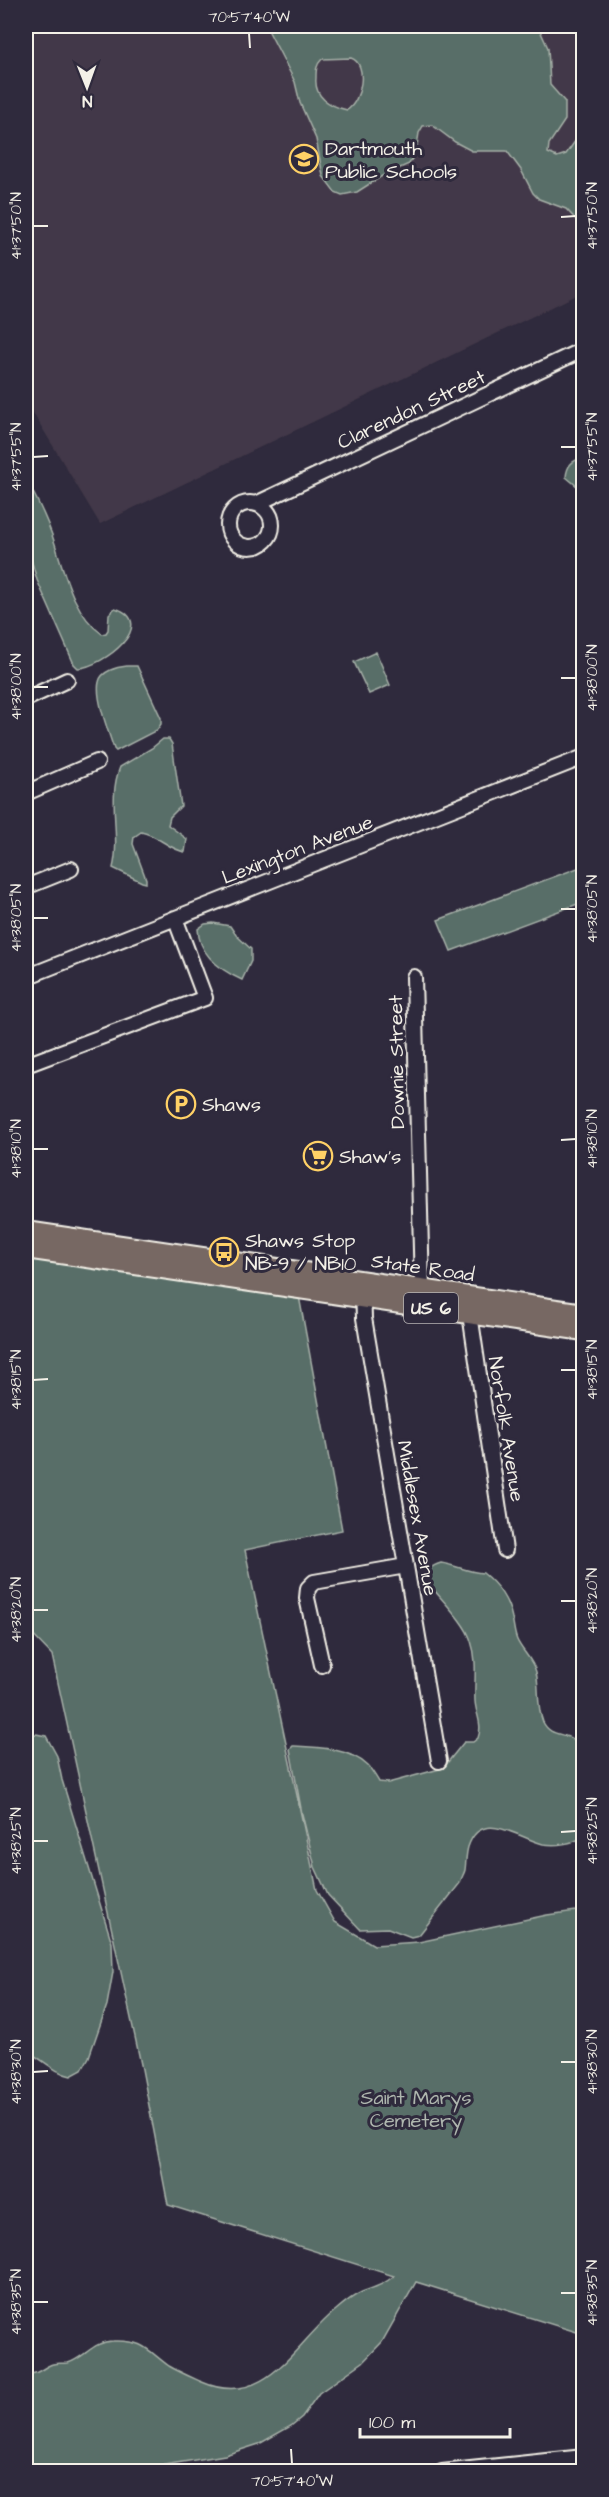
<svg xmlns="http://www.w3.org/2000/svg" width="609" height="2497" viewBox="0 0 609 2497" font-family="'Architects Daughter',sans-serif">
  <rect width="100%" height="100%" fill="#2f2a3d"/>
  <filter id="ink" filterUnits="userSpaceOnUse"><feTurbulence type="fractalNoise" baseFrequency=".0167" numOctaves="2"/><feDisplacementMap in="SourceGraphic" scale="12" xChannelSelector="R" yChannelSelector="G"/><feConvolveMatrix kernelMatrix="1 2 1 2 8 2 1 2 1" color-interpolation-filters="sRGB"/></filter>
  <g filter="url(#ink)">
    <!-- built -->
    <path fill="#433948" d="M26,26H583V292L100,524L26,401Z"/>
    <!-- green -->
    <path fill="#596e68" stroke="#a6b0a8" stroke-width="1.5" fill-rule="evenodd" d="M266,26H538L548,48L550,85L565,102V120L549,144L548,153L557,157L566,154L583,130V227L566,209L539,199L533,193L521,170L507,151H472L455,142L432,125L423,126L419,133L416,152L409,164L382,176L357,192L342,195L335,192L323,176L316,139L300,103L295,82ZM351,58C369,64 361,102 347,110C330,106 314,98 316,78C316,70 316,65 322,59Z
      M583,457V505L578,487L566,477C567,465 572,461 583,457Z
      M26,479C37,499 48,521 55,544C65,575 74,614 102,634L106,633L108,630L109,614L115,608C160,623 103,667 78,668L74,664L37,580L26,542Z
      M376,652L390,685L369,694L354,662Z
      M127,666H137L161,718V724L157,730L116,751L114,749C109,733 95,698 99,682C101,671 117,667 127,666Z
      M163,739H169L172,744L181,806L170,817L168,825L187,839L185,852C168,849 158,835 141,832L134,837L133,844L146,879V883L142,882L113,868C121,835 107,799 120,767L152,748Z
      M583,866V902L451,951L438,920Z
      M213,923L230,926L236,935L251,949V961L242,980C220,970 199,955 198,929L205,924Z
      M26,1257L299,1296L342,1530L245,1550L317,1890L335,1922L374,1945L419,1942L547,1915L583,1910V2334L416,2282L382,2342L363,2362L319,2393L302,2417L291,2426L259,2444L225,2455L128,2471H26V2373C36,2376 41,2369 50,2365C56,2362 62,2364 68,2363C84,2358 94,2341 113,2341C144,2340 147,2350 169,2366C179,2372 191,2377 202,2382C266,2410 295,2343 336,2310C344,2303 353,2296 362,2292C375,2287 383,2285 394,2276L168,2205L142,2069L52,1655L26,1628Z
      M441,1563C455,1565 468,1572 483,1573C498,1585 508,1599 512,1618C514,1625 514,1633 517,1640C522,1651 533,1660 536,1672C540,1689 536,1705 543,1722C552,1741 572,1728 580,1750C589,1776 584,1810 583,1837C572,1844 556,1846 543,1844C520,1839 481,1807 468,1847C466,1854 466,1862 465,1870C464,1874 461,1878 460,1883L419,1935L411,1937L388,1928L360,1929L328,1895L315,1867L302,1814L290,1749L293,1746C317,1747 350,1748 368,1766C372,1770 376,1777 379,1782L388,1783L443,1768L464,1742H473L478,1738C483,1724 476,1715 475,1701C474,1681 478,1661 471,1641C465,1621 439,1598 426,1580C428,1570 430,1566 441,1563Z
      M36,1734L46,1736L57,1756L62,1780L112,1943L113,1972L107,2005L89,2057L82,2070L71,2076C53,2072 42,2058 26,2051V1736Z"/>
    <g fill="none" stroke-linecap="round" stroke-linejoin="round">
      <!-- minor casing -->
      <g stroke="#f4f1e8" stroke-width="18">
        <path id="minor" d="M228 525a22 22 0 1 1 44 0a22 22 0 1 1-44 0Z
          M256,504L584,349
          M26,699L67,680
          M26,793L97,762
          M26,887L71,869
          M26,977L584,757
          M414,977L422,1289
          M26,1065L205,998L175,918
          M363,1290L364,1318L439,1761
          M470,1314L505,1550
          M322,1665L307,1598L308,1588L314,1582L406,1566
          M442,2472L584,2457"/>
      </g>
      <!-- major casing -->
      <g stroke="#f4f1e8" stroke-width="22">
        <path id="major" d="M26,1231L584,1313
          M26,1249L584,1331"/>
      </g>
      <!-- minor -->
      <use href="#minor" stroke="#2f2a3d" stroke-width="14"/>
      <!-- major -->
      <use href="#major" stroke="#776864" stroke-width="18"/>
    </g>
  </g>
  <!-- ticks -->
  <path fill="none" stroke="#f4f1e8" stroke-width="2" d="M249,33L250,48M561,217L576,216M33,226H48M561,447H576M33,457L48,456M561,678H576M33,687H48M561,909H576M33,918H48M561,1140L576,1139M33,1149H48M561,1370H576M33,1380L48,1379M561,1601H576M33,1610H48M561,1832L576,1831M33,1841H48M561,2062H576M33,2072L48,2071M561,2293H576M33,2302H48M291,2449L292,2464"/>
  <!-- icons -->
  <defs>
    <g id="school-ring" transform="scale(1.5)"><circle r="9.5" fill="#2f2a3d" stroke="#ffd166" stroke-width="1.5"/><path d="M0-5L7-2L0 1L-7-2ZM-4 1L0 2.5L4 1V4Q0 6-4 4Z" fill="#ffd166"/></g>
    <g id="parking-ring" transform="scale(1.5)"><circle r="9.5" fill="#2f2a3d" stroke="#ffd166" stroke-width="1.5"/><path d="M-3.5-5.5H1a3.5 3.5 0 0 1 0 7H-1V5.5H-3.5ZM-1-3.4V-.6H.8a1.4 1.4 0 0 0 0-2.8Z" fill="#ffd166"/></g>
    <g id="supermarket-ring" transform="scale(1.5)"><circle r="9.5" fill="#2f2a3d" stroke="#ffd166" stroke-width="1.5"/><path d="M-6-5.5h2.5l.6 2H6L4.5 2H-2.5L-4.4-4H-6ZM-1.5 3.2a1.3 1.3 0 1 0 .1 0ZM3 3.2a1.3 1.3 0 1 0 .1 0Z" fill="#ffd166"/></g>
    <g id="bus-ring" transform="scale(1.5)"><circle r="9.5" fill="#2f2a3d" stroke="#ffd166" stroke-width="1.5"/><path d="M-5-6H5V4H4V6H2V4H-2V6H-4V4H-5ZM-3.5-4V0h7V-4ZM-3.5 1.2v1.5H-2V1.2ZM2 1.2v1.5H3.5V1.2Z" fill="#ffd166"/></g>
  </defs>
  <g fill-rule="evenodd">
    <use href="#school-ring" x="304" y="159"/>
    <use href="#parking-ring" x="181" y="1104"/>
    <use href="#supermarket-ring" x="318" y="1156"/>
    <use href="#bus-ring" x="224" y="1252"/>
  </g>
  <g text-anchor="middle" stroke-width="6" stroke-linejoin="round" paint-order="stroke">
    <!-- shield labels -->
    <rect fill="#2f2a3d" stroke="#b9b5b5" stroke-width="1.5" x="404" y="1293" width="54" height="30" rx="4.5"/>
    <g font-size="18" font-weight="bold" fill="#f4f1e8">
      <text x="431" y="1314">US 6</text>
    </g>
    <!-- poi labels -->
    <g font-size="20" fill="#f4f1e8" stroke="#2f2a3d" text-anchor="start">
      <text x="325" y="155">Dartmouth<tspan x="325" dy="23">Public Schools</tspan></text>
      <text x="202" y="1111">Shaws</text>
      <text x="339" y="1163">Shaw's</text>
      <text x="245" y="1247">Shaws Stop<tspan x="245" dy="23">NB-9 / NB10</tspan></text>
    </g>
    <!-- street labels -->
    <g font-size="20" fill="#f4f1e8" stroke="#2f2a3d">
      <text transform="translate(411 409) rotate(-25)" y="7">Clarendon Street</text>
      <text transform="translate(297 849) rotate(-21)" y="7">Lexington Avenue</text>
      <text transform="translate(396 1062) rotate(-91)" y="7">Downie Street</text>
      <text transform="translate(423 1267) rotate(8)" y="7">State Road</text>
      <text transform="translate(507 1429) rotate(81)" y="7">Norfolk Avenue</text>
      <text transform="translate(418 1518) rotate(80)" y="7">Middlesex Avenue</text>
    </g>
    <!-- park labels -->
    <g font-size="20" fill="#aeb6ae" stroke="#2f2a3d">
      <text x="416" y="2104">Saint Marys<tspan x="416" dy="23">Cemetery</tspan></text>
    </g>
  </g>
  <!-- margin -->
  <rect width="609" height="2497" fill="none" stroke="#2f2a3d" stroke-width="66"/>
  <!-- north arrow -->
  <g transform="translate(87 87) rotate(179)" stroke="#2f2a3d" stroke-width="4.5" paint-order="stroke">
  <path d="M0-4.5L10 22L0 15L-10 22Z" fill="#f4f1e8"/>
  <text y="-9" font-size="16" font-weight="bold" text-anchor="middle" fill="#f4f1e8">N</text>
  </g>
  <!-- scale -->
  <path d="M360 2428v9h150v-9" fill="none" stroke="#f4f1e8" stroke-width="3"/>
  <text x="369" y="2428" font-size="18" fill="#f4f1e8" stroke="#2f2a3d" stroke-width="4.5" paint-order="stroke">100 m</text>
  <rect x="33" y="33" width="543" height="2431" fill="none" stroke="#f4f1e8" stroke-width="2"/>
  <g font-size="15" text-anchor="middle" fill="#f4f1e8">
    <text x="249" y="22">70°57'40"W</text>
    <text transform="translate(592 216) rotate(-90)" y="5">41°37'50"N</text>
    <text transform="translate(16 226) rotate(-90)" y="5">41°37'50"N</text>
    <text transform="translate(592 447) rotate(-90)" y="5">41°37'55"N</text>
    <text transform="translate(16 457) rotate(-90)" y="5">41°37'55"N</text>
    <text transform="translate(592 678) rotate(-90)" y="5">41°38'00"N</text>
    <text transform="translate(16 687) rotate(-90)" y="5">41°38'00"N</text>
    <text transform="translate(592 909) rotate(-90)" y="5">41°38'05"N</text>
    <text transform="translate(16 918) rotate(-90)" y="5">41°38'05"N</text>
    <text transform="translate(592 1139) rotate(-90)" y="5">41°38'10"N</text>
    <text transform="translate(16 1149) rotate(-90)" y="5">41°38'10"N</text>
    <text transform="translate(592 1370) rotate(-90)" y="5">41°38'15"N</text>
    <text transform="translate(16 1380) rotate(-90)" y="5">41°38'15"N</text>
    <text transform="translate(592 1601) rotate(-90)" y="5">41°38'20"N</text>
    <text transform="translate(16 1610) rotate(-90)" y="5">41°38'20"N</text>
    <text transform="translate(592 1831) rotate(-90)" y="5">41°38'25"N</text>
    <text transform="translate(16 1841) rotate(-90)" y="5">41°38'25"N</text>
    <text transform="translate(592 2062) rotate(-90)" y="5">41°38'30"N</text>
    <text transform="translate(16 2072) rotate(-90)" y="5">41°38'30"N</text>
    <text transform="translate(592 2293) rotate(-90)" y="5">41°38'35"N</text>
    <text transform="translate(16 2302) rotate(-90)" y="5">41°38'35"N</text>
    <text x="292" y="2486">70°57'40"W</text>
  </g>
</svg>
